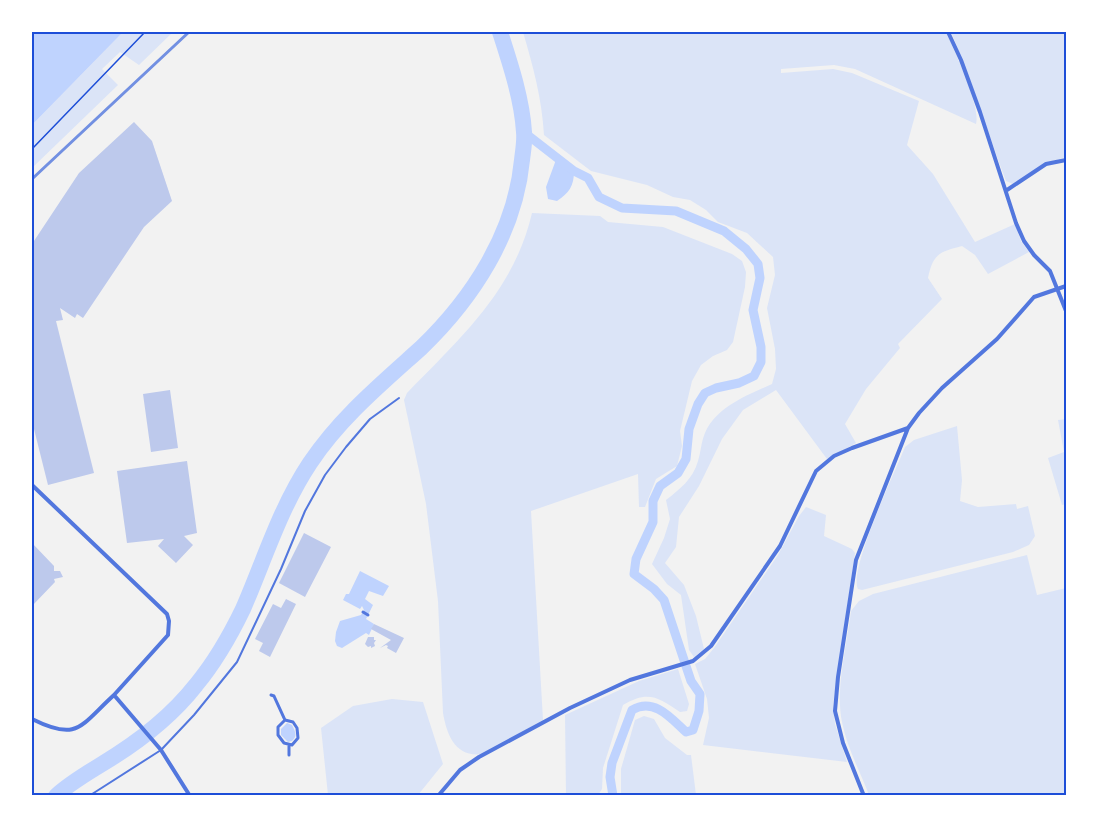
<svg xmlns="http://www.w3.org/2000/svg" width="1098" height="827" viewBox="0 0 1098 827" font-family="Montserrat,sans-serif">
  <rect width="100%" height="100%" fill="#f2f2f2"/>
  <!-- green -->
  <path fill="#dbe4f7" d="M123,32H173L139,65L120,52L102,69L118,85L32,168V125Z
    M523,32H946C954,50 981,106 976,124L855,69L834,65L781,69V73L833,69L852,73L919,101L907,145L933,174L975,242L1015,224L1021,241L1029,252L988,274L975,255L962,246C939,252 933,254 928,278L942,299L898,344L900,348L866,389L845,424L856,443L827,459L776,390L743,410L722,439L699,486L679,517L676,547L665,563L684,585L696,616L704,649L694,657L689,650L681,595L667,584L652,564L664,538L670,519L666,500C680,489 693,479 698,461C701,452 701,442 705,433C716,407 748,395 772,384L776,369L775,349L767,308L775,275L773,257L747,233L718,222L706,210L690,200L673,197L647,185L591,171L544,135C542,99 533,66 523,32Z
    M951,32H1066V157L1047,163L1013,184L1006,181C987,131 972,80 951,32Z
    M532,213L600,216L608,222L663,227L732,254L742,261L746,272L745,287L733,342L727,350L713,356L701,365L692,381L680,431L682,446L677,466L656,479L645,507H639L638,474L531,511L543,720L483,754C456,758 447,736 443,713L438,601L426,504L404,400L407,393C460,338 514,291 532,213Z
    M1066,419V504L1062,505L1048,458L1064,452L1058,420Z
    M957,426L962,480L960,501L978,507L1016,504L1017,509L1028,506L1035,536L1029,545L1013,552L862,590L858,589C848,570 896,470 905,447L914,440Z
    M806,507L826,515L824,536L852,549L855,553L833,705L835,724L847,762L703,745L709,718L707,699L695,664L705,659L714,648L778,555L799,516Z
    M1027,555L1037,595L1066,588V795H869C860,771 847,748 842,722C835,688 847,645 851,611L859,601L873,594Z
    M678,669L689,704L687,711L680,712C658,697 648,690 623,705L603,768L602,789L598,795H566L565,715L639,681Z
    M392,699L423,702L443,764L418,795H328L321,728L353,706Z
    M644,716L654,719L665,738L687,755H691L696,795H621V769L635,720Z"/>
  <!-- water -->
  <path fill="#bfd3fe" d="M32,32H123L32,125Z
    M557,157L574,171C574,186 569,193 557,201L548,199L546,187Z
    M360,571L389,586L383,596L369,591L365,599L373,605L366,619L374,624L369,635L366,633L342,648L337,646L335,641L336,632L340,621L361,615L364,610L362,606L360,609L343,600L346,594H349Z
    M287,723L292,725C295,731 298,736 292,741L288,742L281,735V729Z"/>
  <g fill="none" stroke-linecap="round" stroke-linejoin="round">
    <!-- canal -->
    <path stroke="#bfd3fe" stroke-width="9" d="M525,133L574,171L588,178L599,197L622,208L676,211L724,231L746,249L758,264L760,278L753,310L761,347V362L754,376L739,383L716,388L705,393L698,404L689,429L686,459L678,473L660,486L653,501V522L636,559L634,574L654,589L664,600L691,681L700,694L699,711L693,730L686,732C671,718 654,697 632,710L612,763L610,777L613,796"/>
    <!-- river -->
    <path stroke="#bfd3fe" stroke-width="16" d="M56,796C70,783 86,774 102,764C137,743 171,717 196,685C215,662 230,636 243,609C264,561 280,508 310,463C340,418 381,384 421,348C473,298 515,233 522,160C523,151 525,141 524,132C522,99 510,63 500,32"/>
  </g>
  <!-- building -->
  <path fill="#bdc9ec" d="M134,122L152,141L172,201L144,227L83,318L77,314L75,318L60,308L63,320L56,321L94,473L48,485L32,421V244L79,173Z
    M170,390L178,448L151,452L143,394Z
    M187,461L197,533L184,536L193,545L176,563L158,546L164,539L127,543L117,471Z
    M304,533L331,547L305,597L279,583Z
    M32,543L54,566V571H60L63,577L54,579L55,582L32,606Z
    M286,599L296,604L270,657L259,651L263,643L255,639L273,604L281,608Z
    M374,624L404,638L396,653L387,648L388,646L386,645L380,648L391,640L371,629Z
    M368,637H374V640H376L374,643L375,646L371,648V646L368,647L365,644Z"/>
  <g fill="none" stroke-linecap="round" stroke-linejoin="round">
    <!-- path -->
    <path stroke="#1d4ed8" stroke-width="1.5" d="M32,149L145,32"/>
    <!-- service -->
    <path stroke="#5277de" stroke-width="2" d="M89,796L161,750L194,715L237,662L281,569L305,511L325,475L346,447L370,419L399,398"/>
    <!-- pedestrian -->
    <path stroke="#5277de" stroke-width="3" d="M363,612L368,615
      M271,695L274,696L285,720L278,727V735L284,743L292,745L298,738L297,728L293,722L285,720
      M289,746V755"/>
    <!-- minor -->
    <path stroke="#5277de" stroke-width="4" d="M948,32L961,60L980,112L1016,223L1024,241L1034,255L1050,271L1066,311
      M1007,190L1046,164L1066,160
      M32,485L167,614L169,621L168,635L114,695
      M32,719C78,742 80,726 114,695L161,750L190,796
      M438,796L460,770L479,757L570,708L630,680L693,661L711,646L780,546L816,471L834,456L852,448L908,428
      M864,796L843,743L835,711L838,677L856,560L908,428L919,413L942,388L997,339L1034,297L1066,286"/>
    <!-- rail -->
    <path stroke="#7290e2" stroke-width="3" d="M32,179L189,32"/>
  </g>
  <!-- border -->
  <rect width="1098" height="827" fill="none" stroke="#ffffff" stroke-width="66"/>
  <rect x="33" y="33" width="1032" height="761" fill="none" stroke="#1d4ed8" stroke-width="2"/>
</svg>
